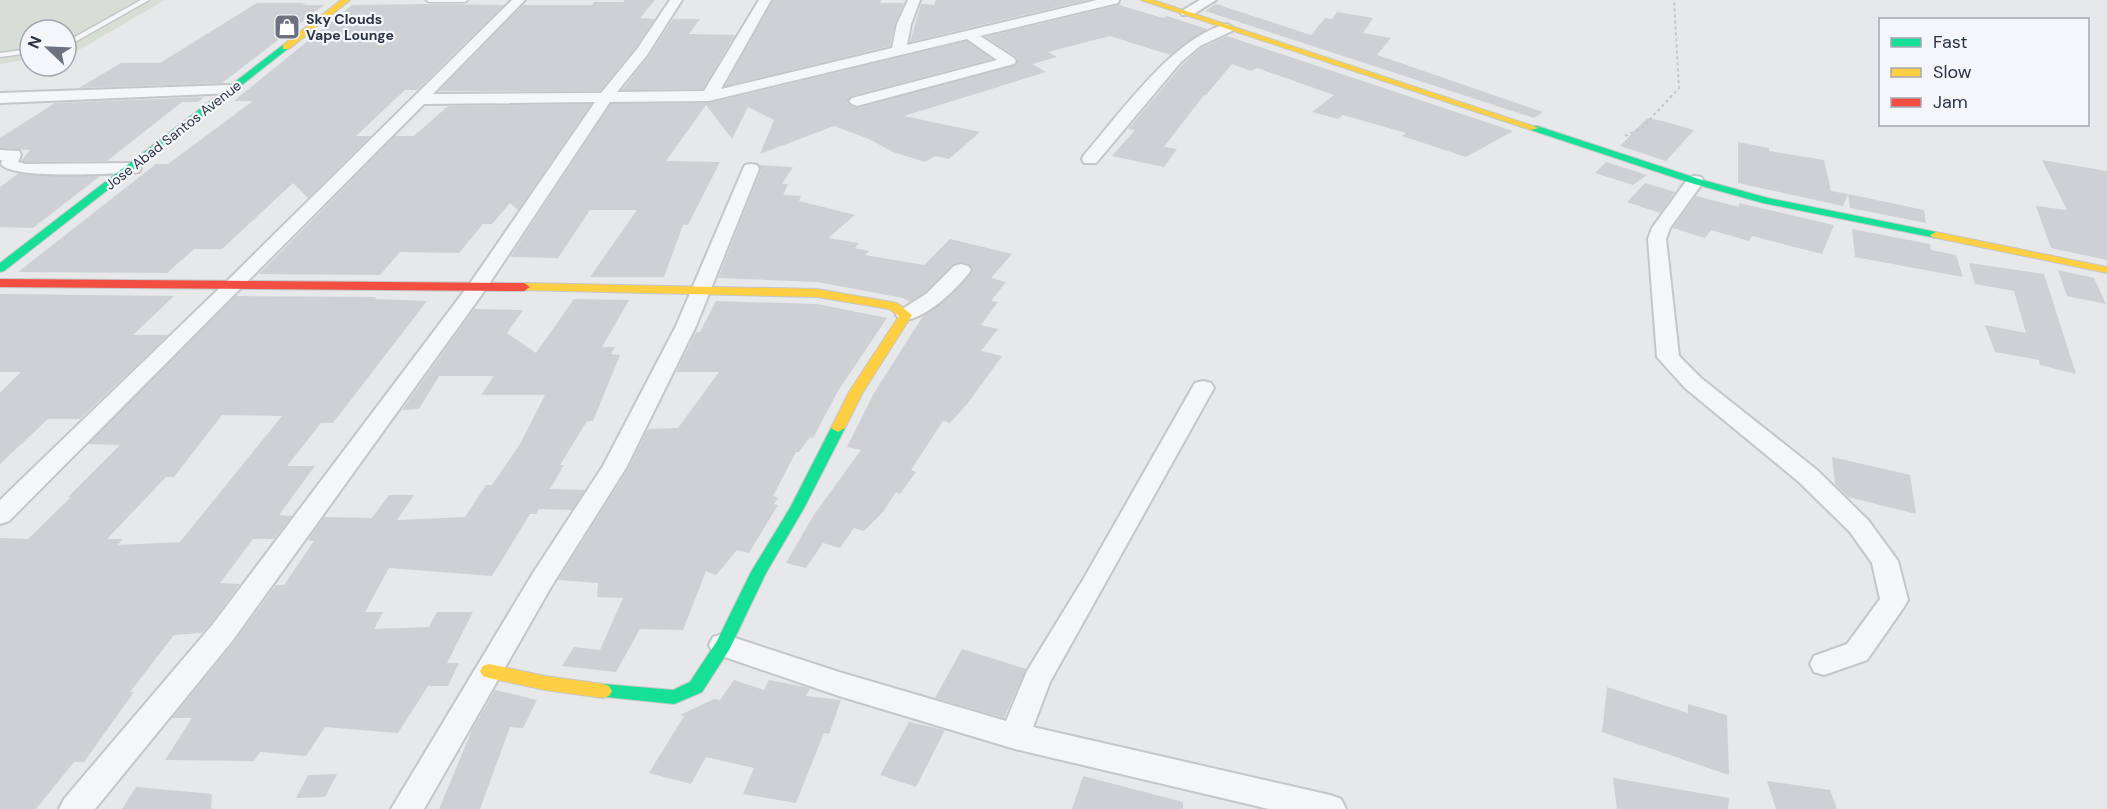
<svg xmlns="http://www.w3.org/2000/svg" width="2107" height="809" viewBox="0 0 2107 809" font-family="'DM Sans',sans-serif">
  <rect width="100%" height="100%" fill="#e6e8ea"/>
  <!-- green -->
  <path fill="#d6ded6" d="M0,0H165L77,51L66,53V30H30V59L0,64Z"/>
  <!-- building -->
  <path fill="#ced0d3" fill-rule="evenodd" d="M625,0H655L640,18L655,19L635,48L600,91H439L523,5H592L594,2H623Z
    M773,0H881L880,3H904L895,24L890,46L725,86Z
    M936,0H1087L910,42L921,4L934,5Z
    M257,3H306L302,5H324L222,83L79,88L121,63H160Z
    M427,4L504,5L417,90H405L356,136H371L308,198L293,183L222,249H194L167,273L18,272L156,164H168L253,101H234L352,5Z
    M1216,4L1311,35L1325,18L1332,19L1337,12L1373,18L1363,33L1391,38L1377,55L1543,112L1534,118L1205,11Z
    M1119,5L1163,18L1167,16L1207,29L1170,55L1110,36L1048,52L1057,57L1032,64L1046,72L904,116L980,132L949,159L935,156L925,162L893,152L869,139L834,126L760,154L774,120L748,107L732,139L706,105L666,161L720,162L688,225H683L664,277H590L637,210H590L558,258L510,257L611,104L710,103L967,41L992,59L851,96L847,103L858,108L1016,65L1018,60L1015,56L986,37Z
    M673,19H700L689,34L735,35L703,89L622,90L649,56Z
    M1227,36L1513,131L1466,157L1402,136L1406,133L1343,115L1338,119L1312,112L1334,95L1257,68L1251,71L1232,64L1206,95H1204L1164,147L1177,149L1164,167L1112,156L1135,130L1128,129L1183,64L1201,48Z
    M204,97L198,102H182L107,161L25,162L21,161L30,150L0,148V138L55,103Z
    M591,104L518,210L510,203L492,224H483L459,253L400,252L380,275L259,274L395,136H414L448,106Z
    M1647,118L1662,121L1694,130L1666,161L1620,146Z
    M1738,142L1769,148V151L1824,160L1831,191L1848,194L1843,206L1738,183Z
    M2042,160L2107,171V260L2051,248L2036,206L2067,210Z
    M1606,162L1647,175L1633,185L1595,173Z
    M759,165L793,167L782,184H788L783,195L801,196L799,201L855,215L828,238L859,243L855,248L869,251L865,255L924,265L950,239L1012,254L991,278L1006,282L991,301L998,302L981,325L998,329L981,351L1002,356L968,403L950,423L943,421L911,470L916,472L900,494L896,492L883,512L864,531L854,528L840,548L823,543L806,568L786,563L813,516L861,450L847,447L874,393L923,316L950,296L973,270L969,264L962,262L953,264L925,292L910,302L903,298L817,282L718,278L761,170Z
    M19,173L42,176H100L33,228L0,227V187Z
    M1645,183L1675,192L1660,213L1627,202Z
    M1848,194L1924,210L1926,223L1850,208Z
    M1696,196L1739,207V203L1834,225L1822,254L1752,236L1749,241L1711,230L1705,238L1673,228Z
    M1852,229L1930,244L1931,250L1956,255L1963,277L1855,257Z
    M1969,263L2044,274L2076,374L2040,365L2039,360L1995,352L1985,325L2026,333L2014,291L1975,284Z
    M2058,270L2094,278L2106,304L2067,296Z
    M0,294L174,296L133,335H168L80,419H48L0,464V393L21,372H0Z
    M236,296L376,297L375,299L427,301L333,423H321L287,466H315L279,515L292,516L274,539H253L220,583L240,584L211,623L202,633L174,635L130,692H134L84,762H74L36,809H0V538L28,539L71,497H68L120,445L88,444ZM222,415L282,416L180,542L118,545L123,539H107L166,477H174Z
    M574,299L629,300L602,347H615L611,354L620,355L593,421H587L560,465H564L550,489L585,490L572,510L539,509L536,514H530L492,576L389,568L365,612H383L374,629L429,627L437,612H473L447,663H459L448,686H428L398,733L325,727L306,756L260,752L254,761L165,760L192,718H172L235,641L276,585H284L314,541L308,540L324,517L372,518L389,495H414L397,520L465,517L486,485H492L520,444L545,395H481L494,376H439L419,409L402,410L474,309L523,310L507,333L536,353Z
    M716,301L817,304L887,318L838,391L813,438L810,437L799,452H796L773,496L778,498L774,504L778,505L749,553L737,550L716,575L706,571L683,630L640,629L616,672L562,666L574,647L600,650L623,598L597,597L598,583L558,580L628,469L648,429L678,428L719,372H676L696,332H700Z
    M1832,457L1910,475L1916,514L1848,497L1835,484Z
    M962,649L1026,669L1004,718L935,698Z
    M734,680L764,690L769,680L810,688L806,696L841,700L829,734L824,733L796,803L743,794L754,768L706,757L691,784L649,773L684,716L680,715L714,699L720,700Z
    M1607,687L1688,713V704L1727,715L1729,775L1602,732Z
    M495,690L537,700L523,728L510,727L480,809H439L472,730Z
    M909,722L945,730L916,787L880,775Z
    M337,774L325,797L296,798L308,775Z
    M1083,776L1183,802V809H1072Z
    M1613,778L1729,798L1728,809H1617Z
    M1767,781L1830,790L1837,809H1776Z
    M136,787L212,794L211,809H122Z"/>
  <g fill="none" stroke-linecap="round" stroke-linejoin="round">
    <!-- lane casing -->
    <g stroke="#c4c6c8" stroke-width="3">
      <path id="lane" d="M141,0H149L66,47V42Z
        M426,0H468L465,2H429Z
        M30,49V53L0,57V53Z"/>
    </g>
    <!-- street casing -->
    <g stroke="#c4c6c8" stroke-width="4">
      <path id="street" d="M512,0H525L433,94L601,93L637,49L670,0H682L647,55L617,92L704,91L759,0H771L721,89L892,48L897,24L908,0H920L911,24L907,45L1097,0H1119L1118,3L980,36L1014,58L1016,61L1014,64L857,106L852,104L849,101L852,98L997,60L967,39L709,101L610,102L485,290L233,640L95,809H59L64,799L213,624L471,282L595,102L424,104L9,521L0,524V500L228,280Z
        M1200,0H1216L1192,15H1182L1180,12Z
        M1227,24L1234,28L1232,31L1200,46L1181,62L1096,163H1084L1082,159L1084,155C1120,114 1173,37 1227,24Z
        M229,85L234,87L237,90L234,93L0,103V93Z
        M0,150L19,151L21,155L18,162L25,164L133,163L139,164L141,168L139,172L133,173C109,173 13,180 1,164L2,160H0Z
        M751,164L757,165L759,169L696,326L626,468L551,587L424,809H391L533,573L603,466L676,326L743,169L745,165Z
        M1695,176L1701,177L1704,181L1670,228L1666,239L1679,356L1701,378L1817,470L1868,520L1898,561L1908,600L1904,607L1867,660L1824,675L1814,672L1810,664L1814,656L1847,644L1880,599L1872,563L1850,532L1799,482L1685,388L1657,357L1648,239L1652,228L1689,177Z
        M961,264L968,266L971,270C959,287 921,325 899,319L896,315L899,311L926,294L954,266Z
        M1203,381L1211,383L1214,388L1050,682L1033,727L1330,795L1341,799L1346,809H1269L1015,749L839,696L713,653L709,645L713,637L723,634L839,672L1006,721L1027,671L1084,578L1192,388L1195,383Z"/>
    </g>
    <!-- fast casing -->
    <g stroke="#c4c6c8" stroke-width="2">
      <path id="fast" d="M283,45L290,47L4,271L0,272V263Z
        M1531,126H1537L1699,179L1768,198L1936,232L1942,235L1936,238L1763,203L1691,183L1531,130Z
        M838,424L845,428L804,508L766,573L729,650L702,692L674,704L597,696L594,691L597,686L603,684L673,690L690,682L717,641L751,572L790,508L831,428Z"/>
    </g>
    <!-- slow casing -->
    <g stroke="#c4c6c8" stroke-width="2">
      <path id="slow" d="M341,0H350L289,49H283V45Z
        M1141,0H1153L1539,128L1531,130Z
        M1936,232L2107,267V273L1932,237L1930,235Z
        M524,283L817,289L897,303L912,315L863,392L845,428L838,432L831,428L849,392L899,316L889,309L817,297L520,290L518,287Z
        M489,664L545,676L603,684L609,686L612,691L609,696L603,698L545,690L489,678L483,676L480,671L483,666Z"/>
    </g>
    <!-- jam casing -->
    <g stroke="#c4c6c8" stroke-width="2">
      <path id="jam" d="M0,279L524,283L530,287L524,291L0,287Z"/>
    </g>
    <!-- path -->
    <path stroke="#c5c6ca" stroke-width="2" stroke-dasharray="3 3" stroke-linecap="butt" d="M1625,136L1642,128L1679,88L1674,0"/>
    <!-- lane -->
    <use href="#lane" fill="#f5f6f7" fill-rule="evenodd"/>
    <!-- street -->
    <use href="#street" fill="#f5f6f7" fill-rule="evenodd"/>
    <!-- fast -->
    <use href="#fast" fill="#16e098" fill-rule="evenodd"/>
    <!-- slow -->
    <use href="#slow" fill="#ffcf43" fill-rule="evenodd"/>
    <!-- jam -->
    <use href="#jam" fill="#f24e42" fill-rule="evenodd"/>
  </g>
  <!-- icons -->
  <defs>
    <g id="shop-square" transform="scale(1.35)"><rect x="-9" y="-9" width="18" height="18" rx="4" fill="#6c737f" stroke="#f4f6f9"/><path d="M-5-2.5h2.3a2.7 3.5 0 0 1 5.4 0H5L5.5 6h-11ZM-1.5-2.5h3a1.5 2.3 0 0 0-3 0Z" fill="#fff"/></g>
  </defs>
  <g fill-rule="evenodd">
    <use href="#shop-square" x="287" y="27"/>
  </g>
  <g text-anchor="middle" stroke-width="4.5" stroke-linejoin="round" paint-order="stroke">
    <!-- far-poi labels -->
    <g font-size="14" font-weight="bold" fill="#2b3445" stroke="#f4f6f9" text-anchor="start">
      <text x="306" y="24">Sky Clouds<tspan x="306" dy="16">Vape Lounge</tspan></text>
    </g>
    <!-- far-street labels -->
    <g font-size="14" fill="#2b3445" stroke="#f4f6f9">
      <text transform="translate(173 135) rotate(-38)" y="5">Jose Abad Santos Avenue</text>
    </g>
  </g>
  <!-- legend -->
  <rect x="1879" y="18" width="210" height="108" fill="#f4f6f9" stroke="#a4a8b1" stroke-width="1.5"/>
  <rect x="1891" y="38" width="30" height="9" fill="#16e098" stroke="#a4a8b1" stroke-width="1.5"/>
  <text x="1933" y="48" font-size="18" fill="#2b3445">Fast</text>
  <rect x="1891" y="68" width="30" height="9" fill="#ffcf43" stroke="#a4a8b1" stroke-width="1.5"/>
  <text x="1933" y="78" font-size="18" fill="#2b3445">Slow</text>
  <rect x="1891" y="98" width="30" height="9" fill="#f24e42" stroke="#a4a8b1" stroke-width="1.5"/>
  <text x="1933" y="108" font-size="18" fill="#2b3445">Jam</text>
  <!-- north arrow -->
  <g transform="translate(48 48) rotate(293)"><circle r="28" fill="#f4f6f9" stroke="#a4a8b1" stroke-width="1.5"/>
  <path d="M0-4.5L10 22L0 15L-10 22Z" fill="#6c737f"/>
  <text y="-9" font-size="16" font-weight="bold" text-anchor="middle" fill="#2b3445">N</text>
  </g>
</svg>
